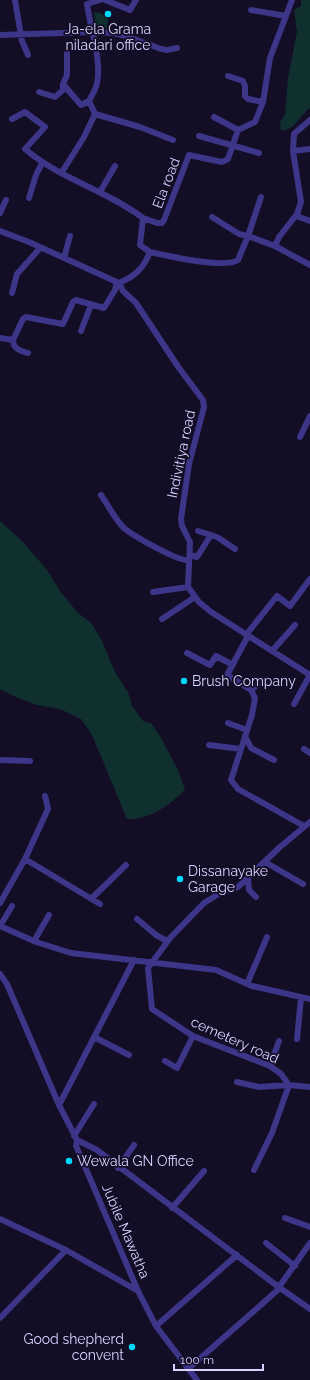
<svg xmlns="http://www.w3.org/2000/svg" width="310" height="1380" viewBox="0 0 310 1380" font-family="Raleway,sans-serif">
  <rect width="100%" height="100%" fill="#130d26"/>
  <!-- green -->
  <path fill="#103030" d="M301,0H310V108C301,114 294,132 281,130L280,122L285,114L288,78L297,32L294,10L301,6Z
    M94,12L100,13L108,18L107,29L96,30Z
    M0,521L23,542L47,570L60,591L77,612L92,624L101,639L115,672L128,692L132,706L143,721L151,723L160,736L178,770L185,790C169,805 150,820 127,819L92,735L81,719L60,709L37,705L18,698L0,689Z"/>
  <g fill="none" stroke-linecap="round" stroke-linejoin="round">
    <!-- street -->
    <path stroke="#3c3588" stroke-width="6" d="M15,0L22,41L28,55
      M105,0L130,10L136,0
      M251,10L286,16
      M0,35L93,32L113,33L126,36L161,49L167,50L177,48
      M228,76L243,81L245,86V96L248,99L263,102
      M63,84L67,75V53
      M39,92L55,97L63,90V84L81,105L89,101
      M95,114L140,127L173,140
      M214,117L238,130
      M12,119L25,112L45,127L25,149C60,179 106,190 143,218L140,245L150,252C168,256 224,269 238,260L248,236L275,246L310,265
      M199,136L259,153
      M293,151L310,149
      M62,172L84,137L95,114L89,101C92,95 96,89 97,83C102,61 90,27 87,4L100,0
      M100,192L115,166
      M29,198L36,175L42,163
      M0,213L6,200
      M297,214L299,217L310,221
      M212,217L239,234L248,236L261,197
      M143,218L157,223H162L164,220L189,155L222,162L228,159L238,130L255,122L263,102L270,58L292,0
      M0,231L29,242L119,283L123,291L136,303L179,368L203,400L204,407L189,464L181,519L182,526L190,542L188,587L199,602L211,612L310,675
      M275,246L279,237L297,214L301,202L293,151L294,134L310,120
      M64,258L70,236
      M119,283C135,276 143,269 150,252
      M12,293L17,274L40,248
      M81,331L91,305
      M0,338L13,340L23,319L26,317L63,324L73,302L76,300L104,308L115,290L117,282
      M13,340C13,349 21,351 28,353
      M300,437L310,416
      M101,495C108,505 114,517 122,526C129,534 181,563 189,560
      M198,531L217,537L235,549
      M190,555L197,557L211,535
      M153,592L188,587
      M162,619L195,597
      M246,635L277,596L290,606L310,579
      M248,636L227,675L251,690L255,698L252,715L231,780L238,789L304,826
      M272,651L295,625
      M187,653L210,665L216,656L233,665
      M251,690L262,681
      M294,704L310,675
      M228,723L247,730
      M245,736L251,748L274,760
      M209,745L241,749
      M304,749L310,753
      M0,760L30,761
      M310,822L280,847L238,887L220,893L204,903L170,938L148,968L152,1009L193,1036L270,1066L281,1074L289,1085L310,1087
      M25,859L48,809L45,796
      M265,862L303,884
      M248,879L249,890L256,897
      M91,899L126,865
      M0,903L25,859L100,904
      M12,906L0,926L36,942L71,953L216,970L252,986L310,999
      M137,919L156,935L167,941
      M34,941L49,915
      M0,974L7,984L59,1105L77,1140L76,1146L80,1155L138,1291L156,1326L197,1380
      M247,984L267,937
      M94,1037L129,1055
      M297,1039L301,998
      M165,1061L177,1068L193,1036
      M270,1066L279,1041
      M237,1082L259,1087L289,1085L272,1133L254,1170
      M59,1105L134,960
      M74,1136L94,1104
      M77,1140L97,1150L280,1288L310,1309
      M118,1168L134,1145
      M172,1208L204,1171
      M285,1218L310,1227
      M0,1219L66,1250L138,1291
      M266,1243L295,1266
      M279,1287L310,1243
      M0,1318L66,1250
      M156,1326L237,1255
      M188,1369L280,1288"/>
  </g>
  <!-- markers -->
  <g fill="#00d7fd" stroke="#130d26" stroke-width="1.5">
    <circle cx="108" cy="14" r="4"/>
    <circle cx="184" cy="681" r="4"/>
    <circle cx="180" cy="879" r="4"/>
    <circle cx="69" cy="1161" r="4"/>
    <circle cx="132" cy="1347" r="4"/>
  </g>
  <g text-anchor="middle" stroke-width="3.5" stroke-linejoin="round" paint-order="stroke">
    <!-- poi labels -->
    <g font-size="14" fill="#d9d2ff" stroke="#130d26" text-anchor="start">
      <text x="108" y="34" text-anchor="middle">Ja-ela Grama<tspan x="108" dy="16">niladari office</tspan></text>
      <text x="192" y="686">Brush Company</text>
      <text x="188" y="876">Dissanayake<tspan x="188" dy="16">Garage</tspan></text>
      <text x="77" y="1166">Wewala GN Office</text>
      <text x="124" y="1344" text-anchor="end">Good shepherd<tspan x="124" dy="16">convent</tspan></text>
    </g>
    <!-- street labels -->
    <g font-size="14" fill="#d9d2ff" stroke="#130d26">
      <text transform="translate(166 183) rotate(-69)" y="5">Ela road</text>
      <text transform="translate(181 454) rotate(-78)" y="5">Indivitiya road</text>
      <text transform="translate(235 1040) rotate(24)" y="5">cemetery road</text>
      <text transform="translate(126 1231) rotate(67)" y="5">Jubile Mawatha</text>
    </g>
  </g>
  <!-- scale -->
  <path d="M174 1364v6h89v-6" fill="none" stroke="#d9d2ff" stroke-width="2"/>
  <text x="180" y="1364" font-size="12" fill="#d9d2ff" stroke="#130d26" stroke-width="3" paint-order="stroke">100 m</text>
</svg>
